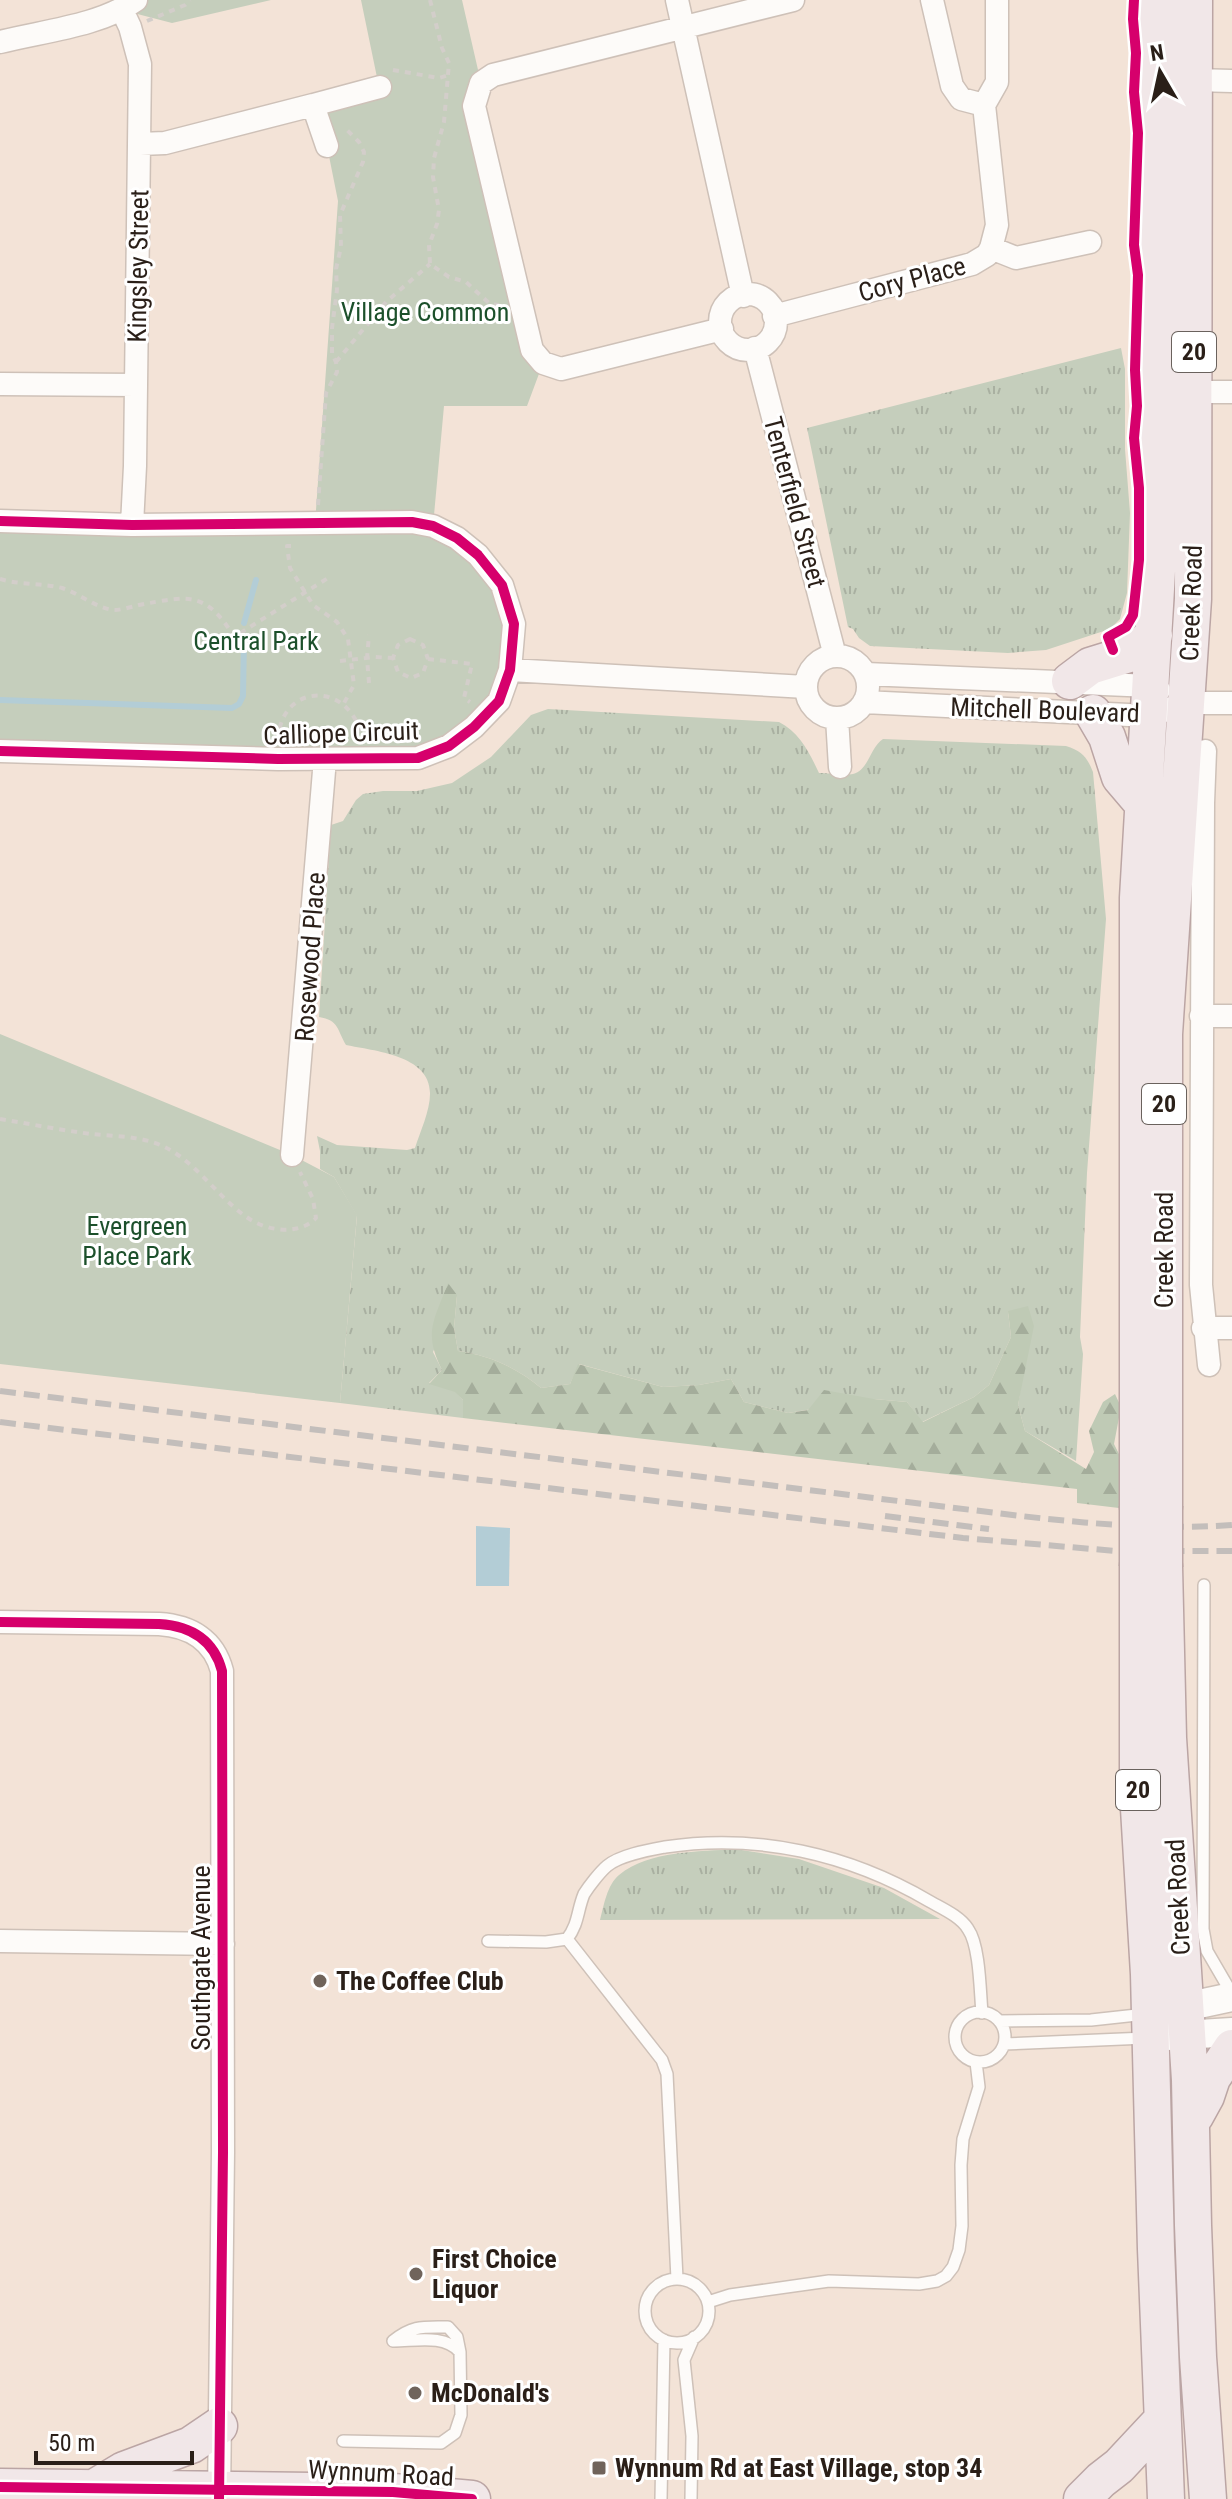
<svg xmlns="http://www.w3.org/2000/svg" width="1232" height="2499" viewBox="0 0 1232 2499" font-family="'Roboto Condensed',sans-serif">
  <defs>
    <pattern id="grass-tufts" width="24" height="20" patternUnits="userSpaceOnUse" patternTransform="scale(2)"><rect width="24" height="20" fill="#c5cebc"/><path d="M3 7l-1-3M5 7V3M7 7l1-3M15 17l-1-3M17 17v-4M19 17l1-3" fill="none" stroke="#a9b0a1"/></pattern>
    <pattern id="forest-firs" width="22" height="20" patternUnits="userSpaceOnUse" patternTransform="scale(2)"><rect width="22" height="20" fill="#bfcab5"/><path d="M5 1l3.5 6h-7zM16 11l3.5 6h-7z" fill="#a4ad9b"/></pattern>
  </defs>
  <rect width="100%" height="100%" fill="#f3e3d7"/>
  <!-- grass -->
  <path fill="url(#grass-tufts)" d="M1121,348L1125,369V449L1130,513L1127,593L1120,619L1110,629L1046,650L1008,653L870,646L859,638L853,629L848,627L807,428Z
    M548,709L779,722C800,733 809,752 819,773C829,773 844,776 853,774C869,770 870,747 883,739L1066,746C1082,751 1087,757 1093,772L1106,919L1087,1173L1080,1337L1083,1354L1076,1461L1025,1431L1018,1405L1024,1368L1008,1311L1011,1337L989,1385L974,1397L922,1422L907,1402L874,1399L788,1413L744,1402L731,1379L699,1385L663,1387L579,1364L570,1384L541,1388C517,1368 489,1355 458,1351L454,1328L457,1295L433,1352L442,1370L429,1383L455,1391L463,1400V1418L340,1403L357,1216L334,1177L320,1169V1151L317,1136L337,1145L407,1150L415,1148C420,1132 430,1111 430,1094C431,1055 374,1051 346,1045C337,1030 339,1020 319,1017L331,825L343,821L356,800L363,794L383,791H417L452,783L491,757L531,715Z
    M735,1849L799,1859L884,1888L940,1919L600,1920C604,1905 607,1885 619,1875C650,1850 699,1852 735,1849Z"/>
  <!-- forest -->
  <path fill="url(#forest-firs)" d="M448,1283L457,1295L454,1328L458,1351C489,1355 517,1368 541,1388L570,1384L578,1364L663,1387L699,1385L731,1379L744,1402L788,1413L808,1410L824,1390L874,1399L907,1402L923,1422L974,1397L989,1385L1011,1337L1008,1311L1028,1306L1034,1326L1018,1405L1025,1431L1086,1469L1094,1452L1089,1431L1103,1402L1115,1394L1121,1407L1114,1444L1119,1454L1123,1478L1119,1508L1077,1503V1489L463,1418V1400L455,1392L429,1384L442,1370C423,1332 434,1321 448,1283Z"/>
  <!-- green -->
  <path fill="#c5cebc" d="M136,0H271L172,23L122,10Z
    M361,0H462L481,83L474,106L543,363L527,406H444L433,526L478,555L514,624L499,701L418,758L0,751V521L315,524L338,201L327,146L313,105L379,87Z
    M0,1034L292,1155L334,1177L357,1215L340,1403L0,1364Z"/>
  <!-- water -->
  <path fill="#b3cdd6" d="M476,1526L510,1528L509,1586H476Z"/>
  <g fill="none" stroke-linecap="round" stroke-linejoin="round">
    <!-- stream -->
    <path stroke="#b3cdd6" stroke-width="6" d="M244,623L256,580
      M0,700L232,708L239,704L243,696L244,639"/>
    <!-- service casing -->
    <g stroke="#cec1b8" stroke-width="14">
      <path id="service" d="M1204,1585L1203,1929L1207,1951L1232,1994
        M567,1939L662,2060L667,2074L677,2279
        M488,1941L546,1942L567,1939C579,1923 577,1911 584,1894C589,1886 600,1872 607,1866C620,1855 649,1850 665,1847C757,1833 849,1854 929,1901C941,1908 960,1916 968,1929C980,1946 980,1992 982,2013
        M955 2037a25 25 0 1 1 50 0a25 25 0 1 1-50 0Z
        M999,2021L1091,2020L1146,2014
        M1004,2044L1146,2038
        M645 2311a32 32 0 1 1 64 0a32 32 0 1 1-64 0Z
        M708,2302L730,2295L829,2281L919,2284L937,2281L946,2276L953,2267L959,2250L962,2226L961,2165L963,2139L979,2087L976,2062
        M394,2341C416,2341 444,2334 460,2352
        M343,2441L441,2443L455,2433L461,2415L460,2352L457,2337L448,2327C423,2327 413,2325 393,2341
        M661,2499L664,2340
        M691,2499L692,2436L684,2360L694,2337"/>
    </g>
    <!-- minor casing -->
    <g stroke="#cec1b8" stroke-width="25">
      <path id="minor" d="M677,0L743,296
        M932,0L952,86L961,99L984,105
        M122,10L130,27L140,64L135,466L132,525
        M0,42C43,31 100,26 136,0
        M1194,80L1232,81
        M140,144L165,143L313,105
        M327,146L313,105L380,87
        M991,248L997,225L984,105L997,82V0
        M720 322a28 28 0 1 1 56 0a28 28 0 1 1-56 0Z
        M774,316L972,264L987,255L991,248L1016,258L1090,242
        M722,329L561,369L543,363L532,350L474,106L481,83L493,75L793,0
        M755,348L835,656
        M0,384L136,385
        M1194,392H1232
        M0,521L132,525L412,522L433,526L457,538L478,555L502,585L514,624L510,670L499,701L474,727L449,746L418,758L278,759L0,751
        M806 687a31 31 0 1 1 62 0a31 31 0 1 1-62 0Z
        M510,670L806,687
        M866,674L1151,686L1159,690
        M864,702L1149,716L1187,703H1232
        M837,718L840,767
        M1205,751L1203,803L1201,1285L1209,1365
        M1201,1016H1232
        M292,1155L325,759
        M1203,1328H1232
        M0,1622L159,1624C191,1626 214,1640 222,1671L223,2152L219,2499
        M0,1941L223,1944"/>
    </g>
    <!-- tertiary casing -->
    <g stroke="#cec1b8" stroke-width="31">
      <path id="tertiary" d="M1166,2011L1232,1997
        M1167,2036L1232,2032"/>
    </g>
    <!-- primary casing -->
    <g stroke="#bba5a4" stroke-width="39">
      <path id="primary" d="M1070,681L1090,666L1132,653L1154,635
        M1093,713L1107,737L1120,777L1143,804
        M1138,1506V898L1159,537L1158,0
        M1164,1506V1034L1193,599L1194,0
        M1138,1566V1792L1149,1974L1156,2249L1166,2499
        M1164,1567L1168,1738L1190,2080L1193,2225L1198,2357L1208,2499
        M1195,2116L1206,2096L1212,2078L1232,2048
        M99,2485L124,2470L191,2445L219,2426
        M0,2487L393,2492L472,2499
        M1082,2499L1101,2480L1119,2466L1162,2420"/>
    </g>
    <!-- path -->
    <path stroke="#d3ceca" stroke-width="4" stroke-dasharray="6 6" stroke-linecap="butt" d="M430,0L442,48L449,63L444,122L434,158L433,177L439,210L437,224L429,245L430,264L449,277L466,282L490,304L499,305
      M147,21L185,5L190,0
      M393,70L439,78L449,75
      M336,362L386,302L430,264
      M318,505L326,393L337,372L336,362L332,354V328L337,290L336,269L341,247L340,215L363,162L364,152L359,142L344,127
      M291,546H287L290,568L313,605L337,622L348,639L354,685L344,703
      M0,579C20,585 41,583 62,588C79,593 95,608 114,610C121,610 131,607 139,605C187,596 206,590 234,637L328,578
      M410,639L423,645L428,659L423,673L411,678L398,672L393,658L398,645Z
      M428,659L472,664L464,698L470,702
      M340,661L375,657L393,658
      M369,683L367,658L369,635
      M278,740C281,681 352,681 362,739
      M0,1119C30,1124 61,1130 91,1134C111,1136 133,1136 152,1142C192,1154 215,1196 248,1218C267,1231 299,1236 316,1218L313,1199L300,1172"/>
    <!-- service -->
    <use href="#service" stroke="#fdfbf9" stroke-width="11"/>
    <!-- minor -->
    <use href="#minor" stroke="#fdfbf9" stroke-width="22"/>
    <!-- tertiary -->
    <use href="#tertiary" stroke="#fdfbf9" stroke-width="28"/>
    <!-- primary -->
    <use href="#primary" stroke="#f1e7e8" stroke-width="36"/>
    <!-- rail -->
    <path stroke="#c3bebb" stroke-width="6" stroke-dasharray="16 8" stroke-linecap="butt" d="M0,1391L1021,1516C1091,1524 1162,1530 1232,1525
      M0,1422L963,1538L1116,1551H1232
      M885,1516L989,1529"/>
    <!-- primary-bridge casing -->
    <g stroke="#bba5a4" stroke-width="39" stroke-linecap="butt">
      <path id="primary-bridge" d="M1138,1506V1566
        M1164,1567V1506"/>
    </g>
    <!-- primary-bridge -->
    <use href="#primary-bridge" stroke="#f1e7e8" stroke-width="36"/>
    <!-- cycleway casing -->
    <g stroke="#fff" stroke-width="15">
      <path id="cycleway" d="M0,521L132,525L412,522L433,526L457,538L478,555L502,585L514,624L510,670L499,701L474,727L449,746L418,758L278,759L0,751
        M1113,650L1108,637L1126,627L1133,615L1139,560V488L1134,438L1137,406L1135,370L1138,275L1134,245L1138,133L1134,92L1136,53L1133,19L1134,0
        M0,1622L159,1624C191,1626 214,1640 222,1671L223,2152L219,2499
        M0,2487L393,2492L472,2499"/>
    </g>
    <!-- cycleway -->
    <use href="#cycleway" stroke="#d6006c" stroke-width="10"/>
  </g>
  <!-- markers -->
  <g fill="#70645b" stroke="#fff" stroke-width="3">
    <circle cx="320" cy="1981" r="8"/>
    <circle cx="416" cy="2274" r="8"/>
    <circle cx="415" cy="2393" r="8"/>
    <rect x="591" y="2460" width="16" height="16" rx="4"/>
  </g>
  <g text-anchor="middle" stroke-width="6" stroke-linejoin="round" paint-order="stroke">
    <!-- shield labels -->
    <g fill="#fff" stroke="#6a625d" stroke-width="2">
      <rect x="1172" y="332" width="44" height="40" rx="6"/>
      <rect x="1142" y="1084" width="44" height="40" rx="6"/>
      <rect x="1116" y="1770" width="44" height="40" rx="6"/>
    </g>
    <g font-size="24" font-weight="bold" fill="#2a1f18">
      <text x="1194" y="360">20</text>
      <text x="1164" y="1112">20</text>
      <text x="1138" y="1798">20</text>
    </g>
    <!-- street labels -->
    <g font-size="26" fill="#2a1f18" stroke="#fff">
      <text transform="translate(138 266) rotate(-89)" y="9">Kingsley Street</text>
      <text transform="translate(912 279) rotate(-15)" y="9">Cory Place</text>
      <text transform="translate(795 502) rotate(75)" y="9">Tenterfield Street</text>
      <text transform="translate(1191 603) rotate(-88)" y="9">Creek Road</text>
      <text transform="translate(1045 710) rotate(2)" y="9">Mitchell Boulevard</text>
      <text transform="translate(341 733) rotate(-2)" y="9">Calliope Circuit</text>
      <text transform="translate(310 957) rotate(-86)" y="9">Rosewood Place</text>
      <text transform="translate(1164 1250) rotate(-90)" y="9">Creek Road</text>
      <text transform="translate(1178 1897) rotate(-93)" y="9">Creek Road</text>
      <text transform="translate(201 1958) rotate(-90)" y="9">Southgate Avenue</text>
      <text transform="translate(381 2473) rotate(3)" y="9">Wynnum Road</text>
    </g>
    <!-- park labels -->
    <g font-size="26" fill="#1c502b" stroke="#fff">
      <text x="425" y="321">Village Common</text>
      <text x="256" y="650">Central Park</text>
      <text x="137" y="1235">Evergreen<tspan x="137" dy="30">Place Park</tspan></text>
    </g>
    <!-- poi labels -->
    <g font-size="26" font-weight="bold" fill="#2a1f18" stroke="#fff" text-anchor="start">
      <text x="336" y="1990">The Coffee Club</text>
      <text x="432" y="2268">First Choice<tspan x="432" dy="30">Liquor</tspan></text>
      <text x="431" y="2402">McDonald's</text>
      <text x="615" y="2477">Wynnum Rd at East Village, stop 34</text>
    </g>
  </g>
  <!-- north arrow -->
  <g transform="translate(1160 72) rotate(351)" stroke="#ffffff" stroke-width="6" paint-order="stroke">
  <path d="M0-6L14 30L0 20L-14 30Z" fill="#2a1f18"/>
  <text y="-12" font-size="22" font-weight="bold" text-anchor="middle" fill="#2a1f18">N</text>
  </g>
  <!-- scale -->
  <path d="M36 2451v12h156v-12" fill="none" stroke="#2a1f18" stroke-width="4"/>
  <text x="48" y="2451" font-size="24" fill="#2a1f18" stroke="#ffffff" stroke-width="6" paint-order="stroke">50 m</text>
</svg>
